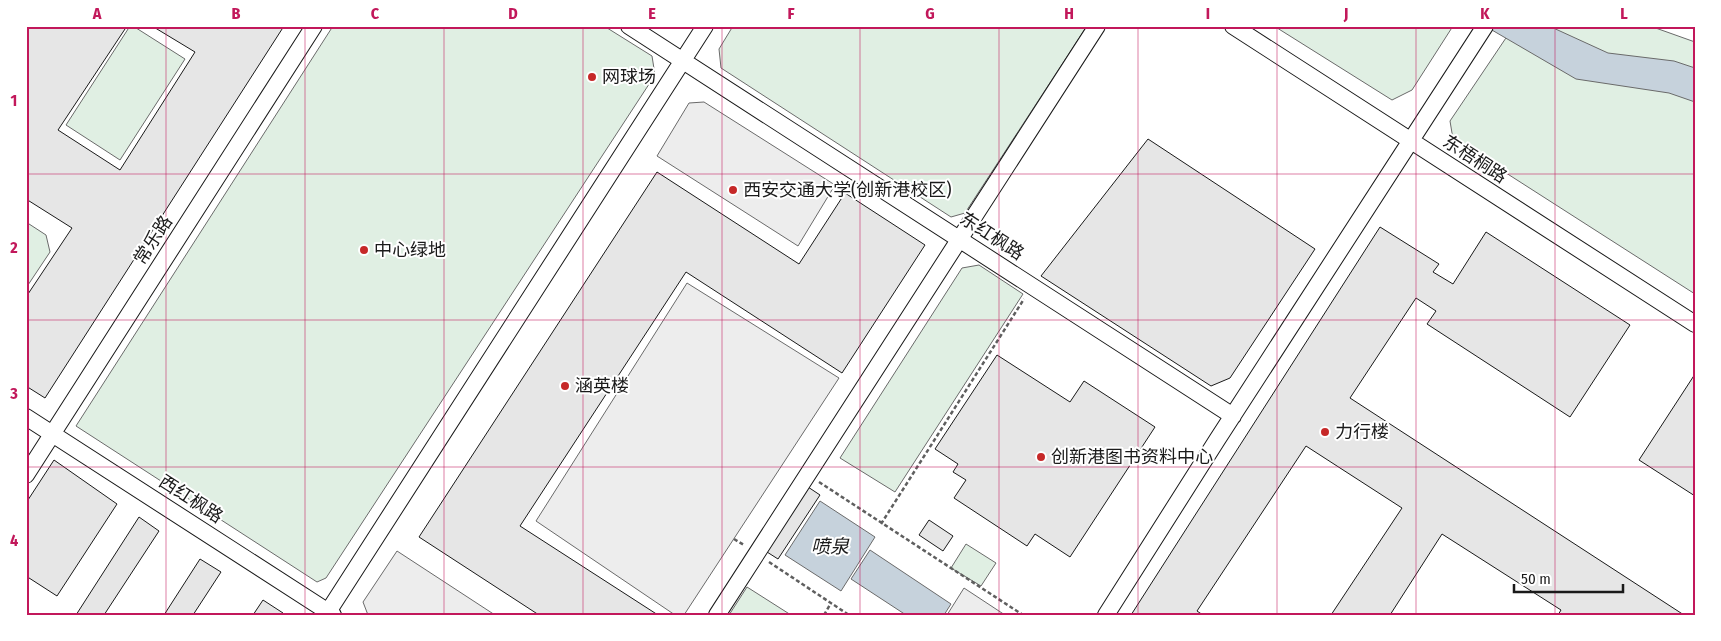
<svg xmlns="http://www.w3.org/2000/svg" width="1721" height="641" viewBox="0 0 1721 641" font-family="'Fira Sans Condensed','Noto Sans SC',sans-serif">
  <rect width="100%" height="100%" fill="#fff"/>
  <!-- green -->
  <path fill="#e0efe3" stroke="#6a6a6a" d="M130,26H133L185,59L120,160L66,125Z
    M333,26H604L652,56L655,75L326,578L317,582L76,426Z
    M733,26H1087L965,213L951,217L721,68L719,49Z
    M1274,26H1453L1412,90L1392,100Z
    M1514,26H1650L1695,42V294L1453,139L1450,121Z
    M26,222L46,235L50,252L28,285L26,286Z
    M979,265L1023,294L895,492L840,458L962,268Z
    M966,544L996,563L981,586L951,568Z
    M747,587L791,615H729Z"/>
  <!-- parking -->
  <path fill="#ededed" stroke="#6a6a6a" d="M704,102L835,185L798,246L657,156L689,103Z
    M687,283L839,378L684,615H675L536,521Z
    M397,551L495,615H368L363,602Z
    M964,588L1005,615H947Z"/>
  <!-- water -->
  <path fill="#c6d2dc" stroke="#6a6a6a" d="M1485,26H1549L1608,53L1674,61L1695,68V102L1669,93L1576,79Z
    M820,501L875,537L841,591L785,555Z
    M870,550L951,604L944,615H906L851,579Z"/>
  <!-- building -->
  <path fill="#e6e6e6" stroke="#1a1a1a" d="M26,26H127L58,130L120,170L195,52L152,26H284L45,398L26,386V297L72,228L26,199Z
    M1148,139L1315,249L1230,378L1211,386L1041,276Z
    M657,172L799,264L845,193L925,245L842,373L686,272L520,526L658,615H539L419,537Z
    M1380,227L1439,264L1433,272L1453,284L1486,232L1630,325L1570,417L1427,324L1436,311L1416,298L1350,398L1684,615H1558L1561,610L1442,534L1390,615H1331L1402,508L1306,446L1197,611L1203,615H1131Z
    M997,355L1070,402L1084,381L1155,427L1070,557L1035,534L1027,546L954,498L966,480L953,472L958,464L935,449Z
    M1695,374V496L1639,460Z
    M54,460L117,504L57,596L26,576V503Z
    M808,487L820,495L778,559L767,552Z
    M139,517L159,531L104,615H76Z
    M929,520L953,536L943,551L919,535Z
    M200,559L221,572L193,615H164Z
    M263,600L283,613L282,615H253Z"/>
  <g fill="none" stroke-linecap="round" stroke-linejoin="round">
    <!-- minor casing -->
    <g stroke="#1a1a1a" stroke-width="18">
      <path id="minor" d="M629,26L1233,416
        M1233,26L1695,324
        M26,417L333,615
        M26,475L314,26
        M326,615L705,26
        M717,615L1097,26
        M1106,615L1217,440L1485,26"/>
    </g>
    <!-- path -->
    <path stroke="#5f5f5f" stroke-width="2.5" stroke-dasharray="4 2.5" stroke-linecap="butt" d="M819,482L1023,615
      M881,524L1024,299
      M734,539L744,545
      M769,562L849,615
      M824,615L831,603"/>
    <!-- minor -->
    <use href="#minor" stroke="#fff" stroke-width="16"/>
  </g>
  <!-- grid -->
  <path fill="none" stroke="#c2185b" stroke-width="1" stroke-opacity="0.55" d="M166,26V615M305,26V615M444,26V615M583,26V615M722,26V615M860,26V615M999,26V615M1138,26V615M1277,26V615M1416,26V615M1555,26V615M26,174H1695M26,320H1695M26,467H1695"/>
  <!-- markers -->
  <g fill="#c62828" stroke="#fff" stroke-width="2">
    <circle cx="592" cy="77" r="5"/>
    <circle cx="733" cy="190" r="5"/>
    <circle cx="364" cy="250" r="5"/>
    <circle cx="565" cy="386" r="5"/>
    <circle cx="1325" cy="432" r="5"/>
    <circle cx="1041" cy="457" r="5"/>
  </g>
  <g text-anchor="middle" stroke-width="4" stroke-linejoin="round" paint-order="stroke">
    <!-- poi labels -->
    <g font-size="18" fill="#1a1a1a" stroke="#fff" text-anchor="start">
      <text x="602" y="83">网球场</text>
      <text x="743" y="196">西安交通大学(创新港校区)</text>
      <text x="374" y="256">中心绿地</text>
      <text x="575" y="392">涵英楼</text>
      <text x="1335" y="438">力行楼</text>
      <text x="1051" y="463">创新港图书资料中心</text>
    </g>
    <!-- street labels -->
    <g font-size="18" fill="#1a1a1a" stroke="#fff">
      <text transform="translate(1475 159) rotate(33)" y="6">东梧桐路</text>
      <text transform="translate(992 236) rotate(33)" y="6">东红枫路</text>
      <text transform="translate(153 240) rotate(-57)" y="6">常乐路</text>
      <text transform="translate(191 499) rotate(33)" y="6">西红枫路</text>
    </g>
    <!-- water labels -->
    <g font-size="19" font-style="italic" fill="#1a1a1a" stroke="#fff">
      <text x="830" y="553">喷泉</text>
    </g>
  </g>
  <!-- border -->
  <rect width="1721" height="641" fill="none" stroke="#ffffff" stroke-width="55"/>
  <!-- scale -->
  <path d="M1514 584v8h109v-8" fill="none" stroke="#1a1a1a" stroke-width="2.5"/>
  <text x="1521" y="584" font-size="15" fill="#1a1a1a" stroke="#ffffff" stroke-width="4" paint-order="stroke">50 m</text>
  <rect x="28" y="28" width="1666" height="586" fill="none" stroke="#c2185b" stroke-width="2"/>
  <g font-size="16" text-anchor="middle" font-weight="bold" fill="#c2185b">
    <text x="97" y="19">A</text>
    <text x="236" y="19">B</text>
    <text x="375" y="19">C</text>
    <text x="513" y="19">D</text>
    <text x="652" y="19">E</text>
    <text x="791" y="19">F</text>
    <text x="930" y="19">G</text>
    <text x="1069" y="19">H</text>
    <text x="1208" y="19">I</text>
    <text x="1346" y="19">J</text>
    <text x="1485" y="19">K</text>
    <text x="1624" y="19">L</text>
    <text x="14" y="106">1</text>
    <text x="14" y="253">2</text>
    <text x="14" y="399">3</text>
    <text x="14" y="546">4</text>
  </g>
</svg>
